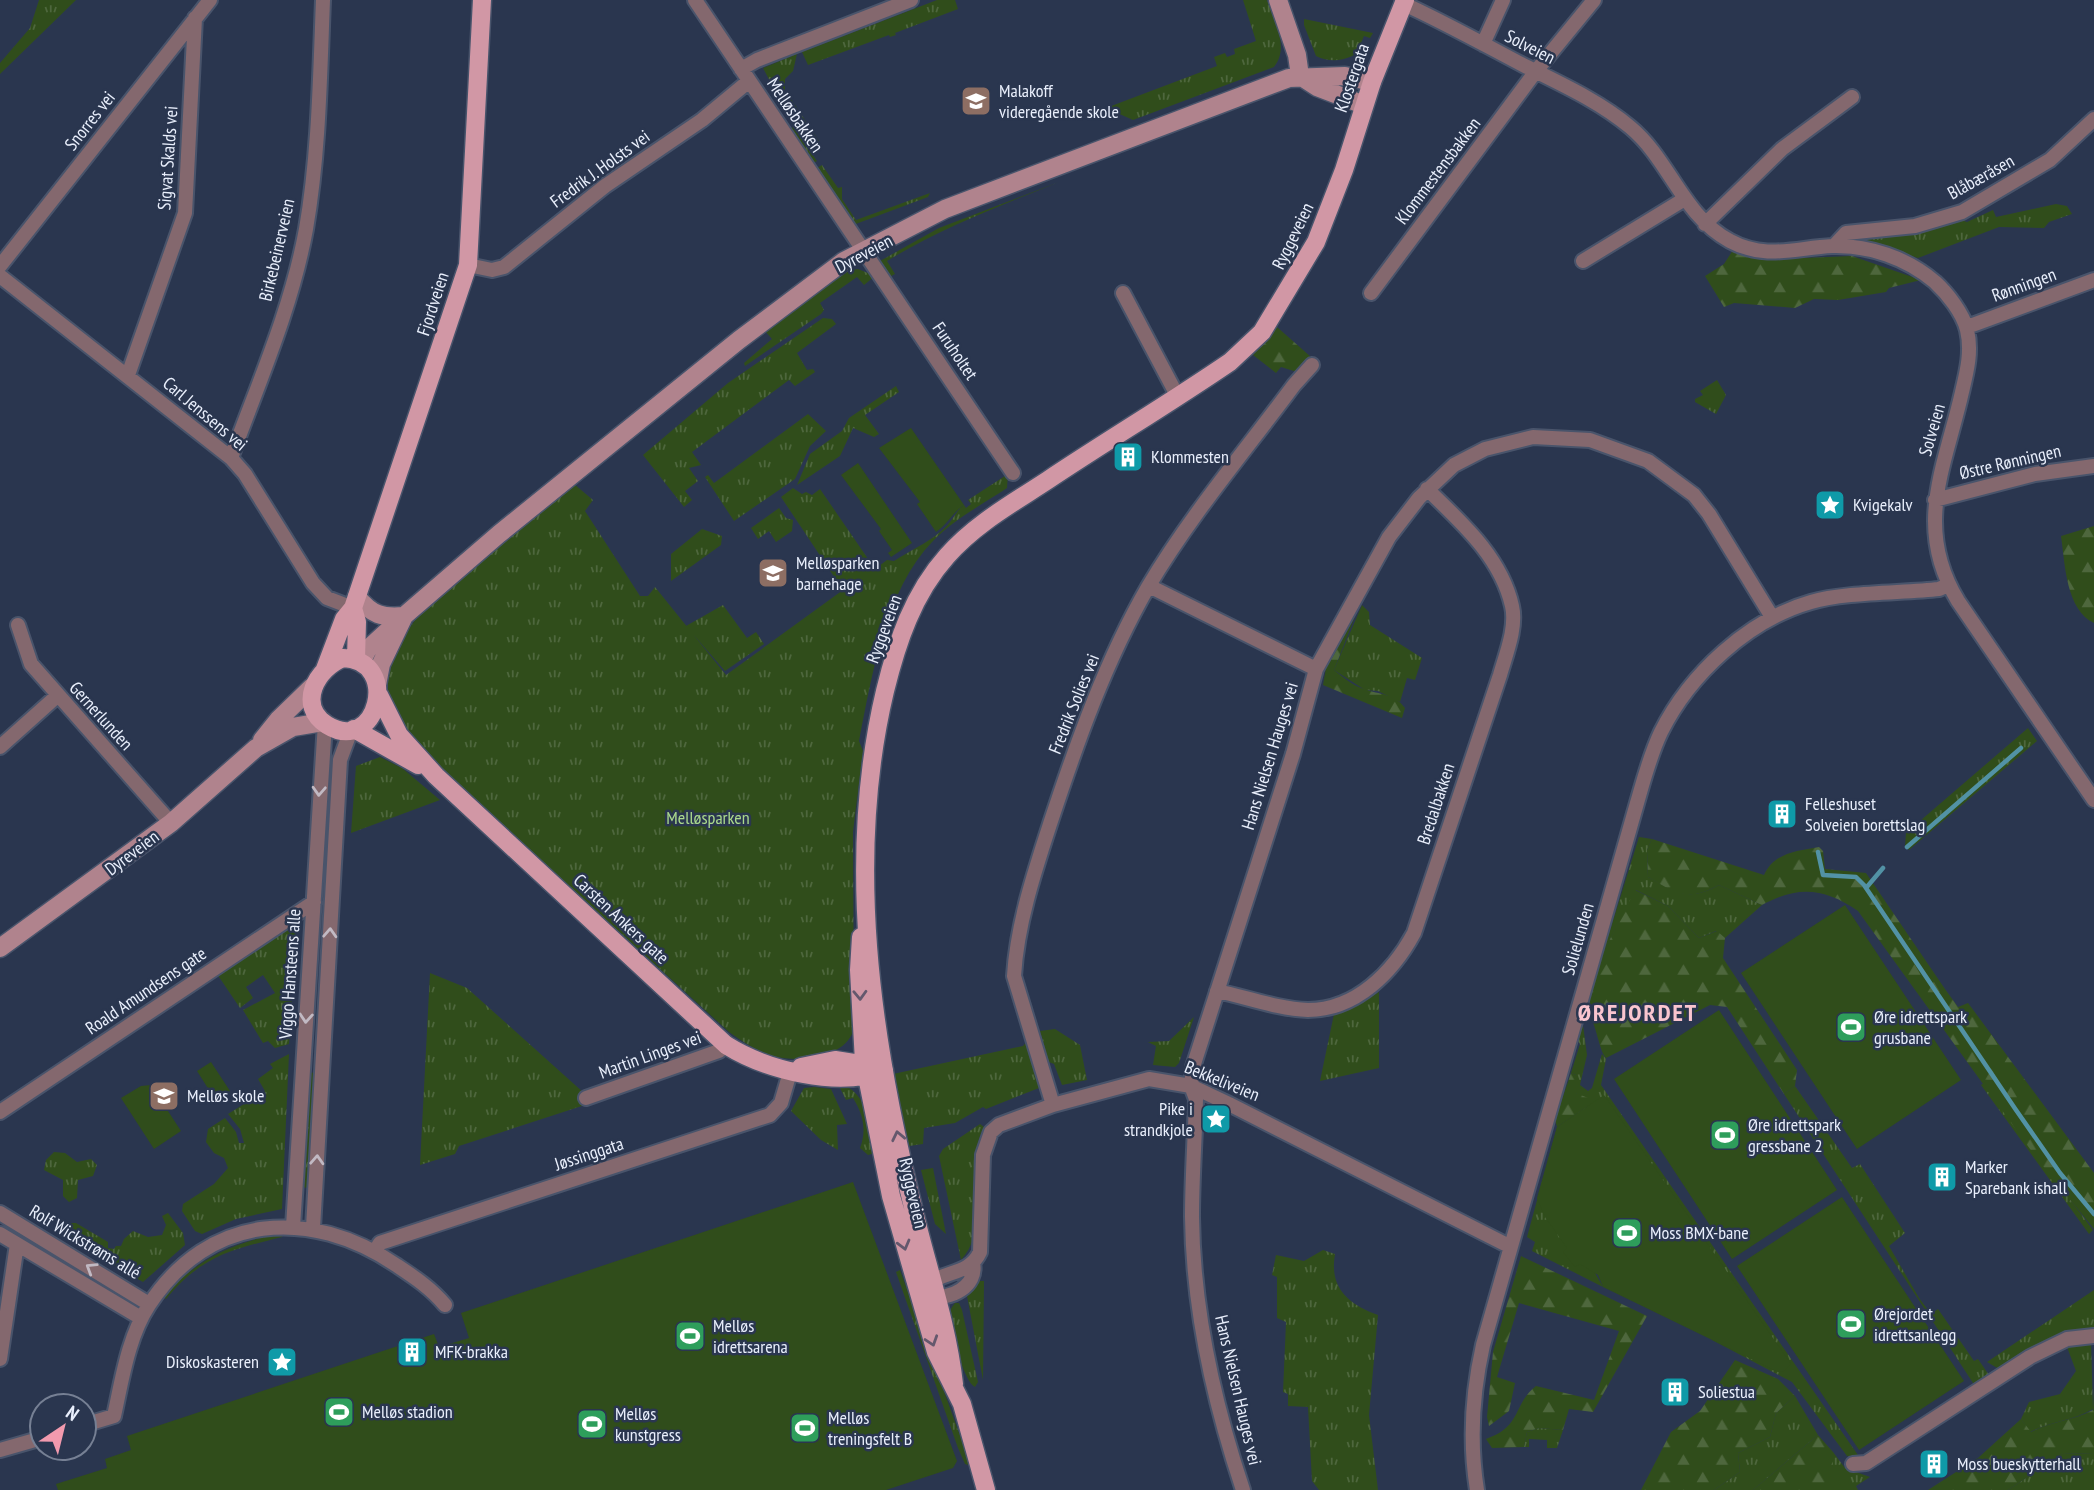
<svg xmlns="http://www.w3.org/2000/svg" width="2094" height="1490" viewBox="0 0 2094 1490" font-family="'PT Sans Narrow',sans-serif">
  <defs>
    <pattern id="grass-tufts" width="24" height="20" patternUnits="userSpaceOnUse" patternTransform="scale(1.75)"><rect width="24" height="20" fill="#304d1b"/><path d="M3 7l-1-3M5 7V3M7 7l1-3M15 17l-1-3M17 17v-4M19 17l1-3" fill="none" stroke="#4e673d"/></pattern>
    <pattern id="forest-firs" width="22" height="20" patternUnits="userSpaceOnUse" patternTransform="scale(1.75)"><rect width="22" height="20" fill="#304d1b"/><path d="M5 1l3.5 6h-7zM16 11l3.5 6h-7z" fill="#4e673d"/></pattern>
  </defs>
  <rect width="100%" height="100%" fill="#2a364f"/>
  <!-- grass -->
  <path fill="url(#grass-tufts)" d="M39,0H76L0,74V63L30,28Z
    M937,0H955L958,9L895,33L896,35L890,37L889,35L808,65L802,52Z
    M1243,0H1267C1274,21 1290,47 1274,67L1133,120L1106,108L1217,66L1214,57L1225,53L1227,57L1235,54L1234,49L1256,41Z
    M1304,19L1373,33L1370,38L1364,36L1361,43L1366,46C1353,59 1334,65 1316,56L1304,25Z
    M797,54L793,71L785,79V90L780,100L763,68Z
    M789,96L819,141L808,148L817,161L812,164L790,132L794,124L784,108Z
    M822,165L838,188L842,187V199L856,220L930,193L928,197L853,225L815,169Z
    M1059,182C1000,206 941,228 887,261L895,274L891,276L880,261L939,228Z
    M2056,204L2067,206L2072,214L2049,222L2044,228L1999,227L1918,258L1854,237L1955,218L1967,222L1993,210L1996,217Z
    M858,269L875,276L864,285L857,277L820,303L824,310L821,314L745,366L744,363L772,339L765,331C787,315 833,271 858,269Z
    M823,318L832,319L836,324L797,353L807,370L813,369L815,372L795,386L789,380L692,452L701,465L689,468L698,481L685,491L692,500L684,507L643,455L728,383Z
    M1717,380L1726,395L1716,414L1695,402V399L1703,395L1700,391Z
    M896,386L899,392L865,415L879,434L874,437L853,428L840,456L797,485L810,454L842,431L849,418Z
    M808,414L826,431L810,446L795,479L734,521L705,477L708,475L714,483Z
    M1008,474L1007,488C983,504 953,520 933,541C885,590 872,676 859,741L863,751L853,832L854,1029C845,1059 799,1063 773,1056C757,1051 743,1042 729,1032L441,769C419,748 396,727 389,696C373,620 521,526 574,484L593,500L585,511L640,596H648L655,587L726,675L843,590L781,497L793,488L802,494L806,492L812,495L820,489L875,569L887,560L894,561C911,550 938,538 950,522C956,515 956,511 964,505L966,508L971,504L968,500Z
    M779,508L786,518L793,520L792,531L776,542L769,531L758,539L751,528Z
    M702,529L722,536L721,545L671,581V554Z
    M723,605L747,638L756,632L764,644L725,671L686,626Z
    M1362,605L1369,612L1370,625L1422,658L1415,680L1407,678L1400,702L1378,691L1365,690L1334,670Z
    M2028,728L2037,741L1909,850L1905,846L1906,833Z
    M380,757L402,768L440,800L351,833L356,766Z
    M1639,837L1652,839L1647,850L1648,877C1677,893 1688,902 1719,885L1762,905L1725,938L1716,931L1699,938L1668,906L1636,890L1603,953Z
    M297,922L289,1044L275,1048L268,1041L263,1043L243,1010L275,993L263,975L246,987L253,998L240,1008L217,974Z
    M430,973L467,988L584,1093L588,1104L459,1146L455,1154L420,1165Z
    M1379,992V1068L1320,1081L1334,1014L1353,1008Z
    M1194,1017L1179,1063L1175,1067L1153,1065L1156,1046L1148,1042L1169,1041Z
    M1583,1025L1587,1055L1580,1085L1588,1091L1592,1088L1602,1054L1606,1059L1601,1085L1860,1458L1847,1456L1792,1382L1712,1340L1748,1305L1639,1147L1589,1262L1603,1287L1532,1251L1535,1242L1527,1237L1557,1127L1588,1106L1576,1093V1075L1571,1073L1580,1044L1577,1040Z
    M1055,1029L1080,1045L1087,1080L1062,1085L1054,1064L1049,1062L1040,1031Z
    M1028,1040L1042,1083L1039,1088L986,1109L983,1107L955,1123L924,1128L923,1144L909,1146L893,1074L1023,1046Z
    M289,1054L282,1209L236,1219L202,1234L195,1231L182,1211L183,1204L214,1184L228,1168L224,1158L214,1153L206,1142L208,1129L225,1118L236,1132L239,1143H244L240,1129L228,1114L265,1091L258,1079L273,1068L270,1064Z
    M309,1072L314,1073L308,1188L302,1187Z
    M1984,1083L2093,1230L2089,1234L1981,1085Z
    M838,1084C869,1090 869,1127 875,1153L868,1155L860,1148C867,1130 863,1114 853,1098L846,1100Z
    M1795,1086L1852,1168L1860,1164L1905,1233L1889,1246L1919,1298L1931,1314L1938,1309L1974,1361L1978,1359L1989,1375L1975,1386L1784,1094Z
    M814,1087L831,1089L847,1124L837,1125L838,1150L821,1140L791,1111L804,1088Z
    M980,1124L984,1127C962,1166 993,1226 961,1260L939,1156L943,1149Z
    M54,1152L65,1153L77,1162L91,1159L97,1165L93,1176L78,1180L77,1198L69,1202L63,1196V1180L44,1170L46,1160Z
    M933,1168L946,1234L935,1224L921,1170Z
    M168,1213L183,1233L185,1245L143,1282L63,1236L65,1223H76L108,1242V1248L114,1249L116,1246H121L124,1239L133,1231L148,1237L162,1235L166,1225L162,1216Z
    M282,1234V1237C230,1250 202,1256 166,1299L163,1296C197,1260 233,1241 282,1234Z
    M1323,1250L1335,1254C1329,1288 1348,1304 1378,1315L1369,1415L1378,1490H1319L1312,1481L1308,1407L1288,1406V1394L1283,1392L1286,1322L1277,1318V1277L1272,1275L1276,1255L1304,1261Z
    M900,1270L971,1466L965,1464L958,1448L896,1272Z
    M979,1281H984L983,1380L967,1296Z
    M2094,1290V1331L1999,1369L1987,1362Z
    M955,1303H959L962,1310L978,1382L975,1387C964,1382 951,1332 949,1318C949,1312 951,1308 955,1303Z
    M2091,1342L2093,1409C2073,1421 2051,1421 2030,1432L2021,1419L2029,1402L2060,1394L2076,1371L2067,1347Z
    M1795,1396L1818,1435L1753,1490H1714L1740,1472L1738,1453L1770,1437L1776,1413Z
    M1539,1428L1563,1430L1557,1448H1547V1440L1529,1439V1447H1524L1527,1432Z
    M1833,1452L1845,1468L1870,1477L1856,1486L1858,1490H1833Z
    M2094,1453V1490H2008L2062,1454Z"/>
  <!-- forest -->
  <path fill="url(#forest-firs)" d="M1733,250L1776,259L1852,256L1921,280L1889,288L1886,292L1838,300L1814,299L1795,308L1734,303L1724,307L1705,276L1724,264Z
    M1277,327L1311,357L1297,372L1281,367L1276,373L1253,355Z
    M2094,526V623C2066,610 2065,564 2061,536Z
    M1360,604L1334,670C1343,677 1353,686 1364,689C1380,695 1394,693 1405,708L1402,718L1323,685L1326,668Z
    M1652,839L1764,875C1774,853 1796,851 1819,847L1823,851L1825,869L1866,873L1945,989L1958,1007L1968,1003L1974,1011L2094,1173V1229L2038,1160L1858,911C1825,888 1798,885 1762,905L1719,885C1687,902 1677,894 1648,877L1647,850Z
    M1635,890L1668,906L1699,938L1717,931L1725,938L1723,958L1797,1070L1795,1086L1784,1094L1727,1007L1710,1005L1606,1058C1599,1051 1597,1025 1587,1010L1603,953Z
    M1571,1073L1576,1075V1093L1588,1098V1106L1557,1127L1555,1120Z
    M1521,1256L1647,1316L1593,1412L1569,1409L1563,1430L1539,1428L1527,1432L1524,1447L1492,1448L1486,1439C1523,1426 1512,1405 1536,1386L1594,1400L1619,1331L1519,1303L1497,1377L1515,1383L1509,1411L1489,1426L1487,1417L1493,1352Z
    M1735,1360L1778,1379L1795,1396L1776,1413L1770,1437L1738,1453L1740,1472L1714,1490H1641L1671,1432L1700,1411Z
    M2094,1385V1453L2062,1454L2008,1490H1928L1978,1458L2021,1419L2031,1432C2051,1421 2073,1421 2093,1410Z
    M1818,1435L1833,1452V1490H1753Z"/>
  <!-- garden -->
  <path fill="#304d1b" d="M911,428L964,505C952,513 948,524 936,532L917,504L920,502L879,448Z
    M858,463L912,543L891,557L888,553L892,550L879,531L881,529L841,475Z
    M1845,905L1961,1080L1857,1149L1741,973Z
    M1719,1010L1837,1190L1732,1259L1614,1079Z
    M211,1062L230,1091L216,1101L197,1071Z
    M151,1085L181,1131L154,1149L121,1098L141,1086Z
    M1604,1095L1791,1364L1783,1372L1776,1371L1603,1287L1598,1275L1580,1264L1575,1267L1563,1252L1567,1248L1545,1217L1537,1198L1557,1127Z
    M853,1182L957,1461L953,1468L886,1490H58L56,1484L107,1468L105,1459L131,1450L127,1436L434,1334L439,1347L469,1338L461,1313Z
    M1842,1197L1964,1381L1859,1450L1737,1266Z"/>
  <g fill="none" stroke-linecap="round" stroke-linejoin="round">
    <!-- stream -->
    <path stroke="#5292a5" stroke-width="4.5" d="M1907,847L2021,748
      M1818,852L1823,875L1856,877L1864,885L2016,1110L2060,1173L2094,1214
      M1866,888L1883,868"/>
    <!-- street casing -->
    <g stroke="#49546b" stroke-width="18">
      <path id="street" d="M695,0L1013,473
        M1402,3C1444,22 1485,45 1525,66C1561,84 1599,101 1630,127C1670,160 1682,215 1730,241C1765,260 1795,248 1832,246C1869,245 1907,258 1935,282C1947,293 1963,313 1967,330C1972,351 1967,371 1962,392C1945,467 1913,527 1958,601L2094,800
        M1483,44L1503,0
        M741,69L757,60L911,0
        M1705,224L1782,149L1852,97
        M1834,246L1846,233L1915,226L1962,212L2050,160L2094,119
        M1583,261L1683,200
        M468,265L492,270L504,267L605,186L702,120L749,81
        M0,266L210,0
        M0,276L231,458L245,474L313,583L327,598L353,608
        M1123,293L1178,397
        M1371,293L1536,71L1594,0
        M1967,327L2094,280
        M128,375L185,213L195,18
        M231,458C258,384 292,307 306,229C319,154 320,76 323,0
        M1935,500L2035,474L2094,466
        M1149,586L1316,669
        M18,625L31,664L171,823
        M0,747L57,696
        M1217,991C1246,997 1278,1009 1308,1010C1356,1010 1393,972 1414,933L1500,675C1506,654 1517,627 1512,606C1501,557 1461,522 1427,489
        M586,1098L719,1051L726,1045
        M1053,1105L1014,976C1017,924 1035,870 1051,821C1077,742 1106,660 1148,587C1190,516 1245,451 1294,385L1312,365
        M0,1112L314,902
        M0,1213L149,1304
        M293,1227L325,723
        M313,1228L340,760L351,730
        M0,1234L141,1318
        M375,1251L380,1243L770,1115L781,1103L791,1069
        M926,1286C943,1270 969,1276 980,1252L983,1155L991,1132L999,1125L1053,1105L1149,1079L1191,1086L1229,1104L1509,1246
        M929,1296C950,1301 978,1286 973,1263
        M0,1359L17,1244
        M84,1425L114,1416C122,1380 128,1337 149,1305C209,1213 310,1207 396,1265C414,1277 431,1288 445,1305
        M0,1450L42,1438
        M1853,1464L1866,1463L2030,1357L2067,1339L2094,1336
        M1243,1490C1214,1403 1193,1309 1192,1217C1192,1178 1195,1138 1196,1099L1191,1086L1193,1067L1293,754L1316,669L1389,537L1419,498L1454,465L1485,449L1533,437L1590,440L1648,461L1694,495L1709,514L1772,617
        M1477,1490C1469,1440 1472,1394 1483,1345L1637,803C1644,779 1650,755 1661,732C1690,674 1748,620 1811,602C1844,592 1903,593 1939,589L1948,585"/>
    </g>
    <!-- secondary casing -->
    <g stroke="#49546b" stroke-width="21">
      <path id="secondary" d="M1278,0L1297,55L1300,76
        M1300,76L1317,87L1364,105
        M357,597C372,615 382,618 404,616L499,534L739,340L844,261L945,209L1289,78L1345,76L1372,82
        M361,662L368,649L404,616L381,664L377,685
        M262,740L278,720L312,687
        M0,948L171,823L256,748L293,727L323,722"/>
    </g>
    <!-- primary casing -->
    <g stroke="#49546b" stroke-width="21">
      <path id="primary" d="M353,608L357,622L356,659
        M343,658C402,660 377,756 327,725C296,705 317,668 343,658Z
        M325,669L344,619L353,608L468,265L482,0
        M379,695L399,735L436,776L726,1045C766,1070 839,1089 884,1070
        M354,729L418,765
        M861,937L859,970L864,1062L891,1196L936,1352L962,1404L986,1490
        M801,1067L835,1060L873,1066
        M954,1384C947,1322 926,1264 912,1203C871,1037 845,859 885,691C897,642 913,594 947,556C975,524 1013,503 1048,480C1108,440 1170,403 1230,362L1262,332L1316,242L1344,170L1372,82L1405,0"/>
    </g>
    <!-- street -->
    <use href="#street" stroke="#84686e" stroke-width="14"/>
    <!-- secondary -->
    <use href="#secondary" stroke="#b0838d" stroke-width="18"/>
    <!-- primary -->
    <use href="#primary" stroke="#d197a5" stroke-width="18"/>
  </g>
  <!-- one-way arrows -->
  <defs><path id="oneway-chevron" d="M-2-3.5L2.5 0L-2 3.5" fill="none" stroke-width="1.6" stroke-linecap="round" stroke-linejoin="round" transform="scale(1.75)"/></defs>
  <g stroke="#c1b9c3">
    <use href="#oneway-chevron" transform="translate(319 791) rotate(93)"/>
    <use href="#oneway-chevron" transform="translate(330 933) rotate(-87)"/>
    <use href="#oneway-chevron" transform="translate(306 1018) rotate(94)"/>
    <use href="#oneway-chevron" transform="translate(317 1160) rotate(-87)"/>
    <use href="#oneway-chevron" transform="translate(91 1268) rotate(-148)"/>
  </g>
  <g stroke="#64586d">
    <use href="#oneway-chevron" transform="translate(860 995) rotate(88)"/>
    <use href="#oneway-chevron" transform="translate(898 1136) rotate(-102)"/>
    <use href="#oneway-chevron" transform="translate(904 1245) rotate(75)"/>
    <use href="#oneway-chevron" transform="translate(932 1341) rotate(72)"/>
  </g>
  <!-- icons -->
  <defs>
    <g id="school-square" transform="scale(1.575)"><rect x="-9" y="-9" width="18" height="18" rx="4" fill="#8d6e63" stroke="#2a364f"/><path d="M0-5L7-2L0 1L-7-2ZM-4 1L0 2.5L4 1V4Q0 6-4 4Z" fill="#fff"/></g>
    <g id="building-square" transform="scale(1.575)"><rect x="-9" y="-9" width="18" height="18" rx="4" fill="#0f9aa8" stroke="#2a364f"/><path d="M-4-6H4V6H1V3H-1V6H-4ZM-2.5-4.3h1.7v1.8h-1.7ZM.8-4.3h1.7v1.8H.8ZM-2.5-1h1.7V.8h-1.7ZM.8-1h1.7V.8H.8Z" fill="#fff"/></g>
    <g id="sight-square" transform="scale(1.575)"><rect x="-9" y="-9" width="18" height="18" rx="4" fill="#0f9aa8" stroke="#2a364f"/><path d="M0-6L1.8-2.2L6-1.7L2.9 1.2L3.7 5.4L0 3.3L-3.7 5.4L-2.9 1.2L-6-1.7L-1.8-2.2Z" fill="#fff"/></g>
    <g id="stadium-square" transform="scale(1.575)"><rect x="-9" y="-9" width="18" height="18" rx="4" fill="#2e9e5b" stroke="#2a364f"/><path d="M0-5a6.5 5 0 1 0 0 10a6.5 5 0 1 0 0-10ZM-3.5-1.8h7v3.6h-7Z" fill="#fff"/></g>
  </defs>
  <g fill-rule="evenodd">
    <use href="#school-square" x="976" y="101"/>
    <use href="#building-square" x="1128" y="457"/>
    <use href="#sight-square" x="1830" y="505"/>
    <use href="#school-square" x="773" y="573"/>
    <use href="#building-square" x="1782" y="814"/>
    <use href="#stadium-square" x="1851" y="1027"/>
    <use href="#school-square" x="164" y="1096"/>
    <use href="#sight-square" x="1216" y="1119"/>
    <use href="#stadium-square" x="1725" y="1135"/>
    <use href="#building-square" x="1942" y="1177"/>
    <use href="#stadium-square" x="1627" y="1233"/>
    <use href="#stadium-square" x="1851" y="1324"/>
    <use href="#stadium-square" x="690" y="1336"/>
    <use href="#building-square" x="412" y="1352"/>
    <use href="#sight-square" x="282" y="1362"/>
    <use href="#building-square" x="1675" y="1392"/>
    <use href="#stadium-square" x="339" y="1412"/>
    <use href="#stadium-square" x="592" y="1424"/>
    <use href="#stadium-square" x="805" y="1428"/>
    <use href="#building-square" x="1934" y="1464"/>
  </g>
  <g text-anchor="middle" stroke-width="5" stroke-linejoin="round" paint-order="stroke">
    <!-- street labels -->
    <g font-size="18" fill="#e9effc" stroke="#2a364f">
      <text transform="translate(1530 47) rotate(27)" y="6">Solveien</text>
      <text transform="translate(1352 78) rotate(-71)" y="6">Klostergata</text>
      <text transform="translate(795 115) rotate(56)" y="6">Melløsbakken</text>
      <text transform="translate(90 121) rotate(-52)" y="6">Snorres vei</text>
      <text transform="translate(168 158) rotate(-86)" y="6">Sigvat Skalds vei</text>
      <text transform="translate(600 169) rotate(-36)" y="6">Fredrik J. Holsts vei</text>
      <text transform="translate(1438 171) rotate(-53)" y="6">Klommestensbakken</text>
      <text transform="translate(1981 177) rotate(-29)" y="6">Blåbæråsen</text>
      <text transform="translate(1293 236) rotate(-64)" y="6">Ryggeveien</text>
      <text transform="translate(277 250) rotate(-77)" y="6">Birkebeinerveien</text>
      <text transform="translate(864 254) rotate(-28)" y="6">Dyreveien</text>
      <text transform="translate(2024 285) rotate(-20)" y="6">Rønningen</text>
      <text transform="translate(433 304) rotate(-72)" y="6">Fjordveien</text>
      <text transform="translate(955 351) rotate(56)" y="6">Furuholtet</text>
      <text transform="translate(205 414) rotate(40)" y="6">Carl Jenssens vei</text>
      <text transform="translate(1932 430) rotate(-74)" y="6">Solveien</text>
      <text transform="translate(2010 462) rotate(-13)" y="6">Østre Rønningen</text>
      <text transform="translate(884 629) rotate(-70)" y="6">Ryggeveien</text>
      <text transform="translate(1074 704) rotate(-68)" y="6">Fredrik Solies vei</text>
      <text transform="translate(101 716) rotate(48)" y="6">Gernerlunden</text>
      <text transform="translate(1270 756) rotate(-73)" y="6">Hans Nielsen Hauges vei</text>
      <text transform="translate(1436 804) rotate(-72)" y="6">Bredalbakken</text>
      <text transform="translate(132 853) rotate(-37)" y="6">Dyreveien</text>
      <text transform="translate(621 919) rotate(43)" y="6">Carsten Ankers gate</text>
      <text transform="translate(1578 939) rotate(-74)" y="6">Solielunden</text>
      <text transform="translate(290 974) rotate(-86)" y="6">Viggo Hansteens alle</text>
      <text transform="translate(146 991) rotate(-34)" y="6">Roald Amundsens gate</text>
      <text transform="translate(650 1055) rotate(-20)" y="6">Martin Linges vei</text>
      <text transform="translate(1222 1081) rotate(22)" y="6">Bekkeliveien</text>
      <text transform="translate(589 1154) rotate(-18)" y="6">Jøssinggata</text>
      <text transform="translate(913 1193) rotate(77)" y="6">Ryggeveien</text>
      <text transform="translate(85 1242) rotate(31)" y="6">Rolf Wickstrøms allé</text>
      <text transform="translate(1238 1390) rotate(77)" y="6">Hans Nielsen Hauges vei</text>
    </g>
    <!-- poi labels -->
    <g font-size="18" fill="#e9effc" stroke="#2a364f" text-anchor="start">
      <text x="999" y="97">Malakoff<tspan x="999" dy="21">videregående skole</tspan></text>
      <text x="1151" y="463">Klommesten</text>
      <text x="1853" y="511">Kvigekalv</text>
      <text x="796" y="569">Melløsparken<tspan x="796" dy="21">barnehage</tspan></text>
      <text x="1805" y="810">Felleshuset<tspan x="1805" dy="21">Solveien borettslag</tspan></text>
      <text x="1874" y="1023">Øre idrettspark<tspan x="1874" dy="21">grusbane</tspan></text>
      <text x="187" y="1102">Melløs skole</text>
      <text x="1193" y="1115" text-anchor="end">Pike i<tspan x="1193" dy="21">strandkjole</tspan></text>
      <text x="1748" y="1131">Øre idrettspark<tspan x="1748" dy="21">gressbane 2</tspan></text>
      <text x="1965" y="1173">Marker<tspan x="1965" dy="21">Sparebank ishall</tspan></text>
      <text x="1650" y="1239">Moss BMX-bane</text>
      <text x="1874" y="1320">Ørejordet<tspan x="1874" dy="21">idrettsanlegg</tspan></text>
      <text x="713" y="1332">Melløs<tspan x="713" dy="21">idrettsarena</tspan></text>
      <text x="435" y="1358">MFK-brakka</text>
      <text x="259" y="1368" text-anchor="end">Diskoskasteren</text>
      <text x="1698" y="1398">Soliestua</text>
      <text x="362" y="1418">Melløs stadion</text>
      <text x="615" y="1420">Melløs<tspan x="615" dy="21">kunstgress</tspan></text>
      <text x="828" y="1424">Melløs<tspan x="828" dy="21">treningsfelt B</tspan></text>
      <text x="1957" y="1470">Moss bueskytterhall</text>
    </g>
    <!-- park labels -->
    <g font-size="18" fill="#abda8d" stroke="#2a364f">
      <text x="708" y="824">Melløsparken</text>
    </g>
    <!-- district labels -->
    <g font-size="24" font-weight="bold" letter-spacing="2" fill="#f9c5cf" stroke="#2a364f">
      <text x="1638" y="1021">ØREJORDET</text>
    </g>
  </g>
  <!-- north arrow -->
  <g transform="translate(63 1427) rotate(35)"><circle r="33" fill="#2a364f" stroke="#768094" stroke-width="2"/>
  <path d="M0-5L12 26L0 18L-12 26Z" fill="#f29aae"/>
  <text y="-10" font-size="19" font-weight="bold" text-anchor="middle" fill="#e9effc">N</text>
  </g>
</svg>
